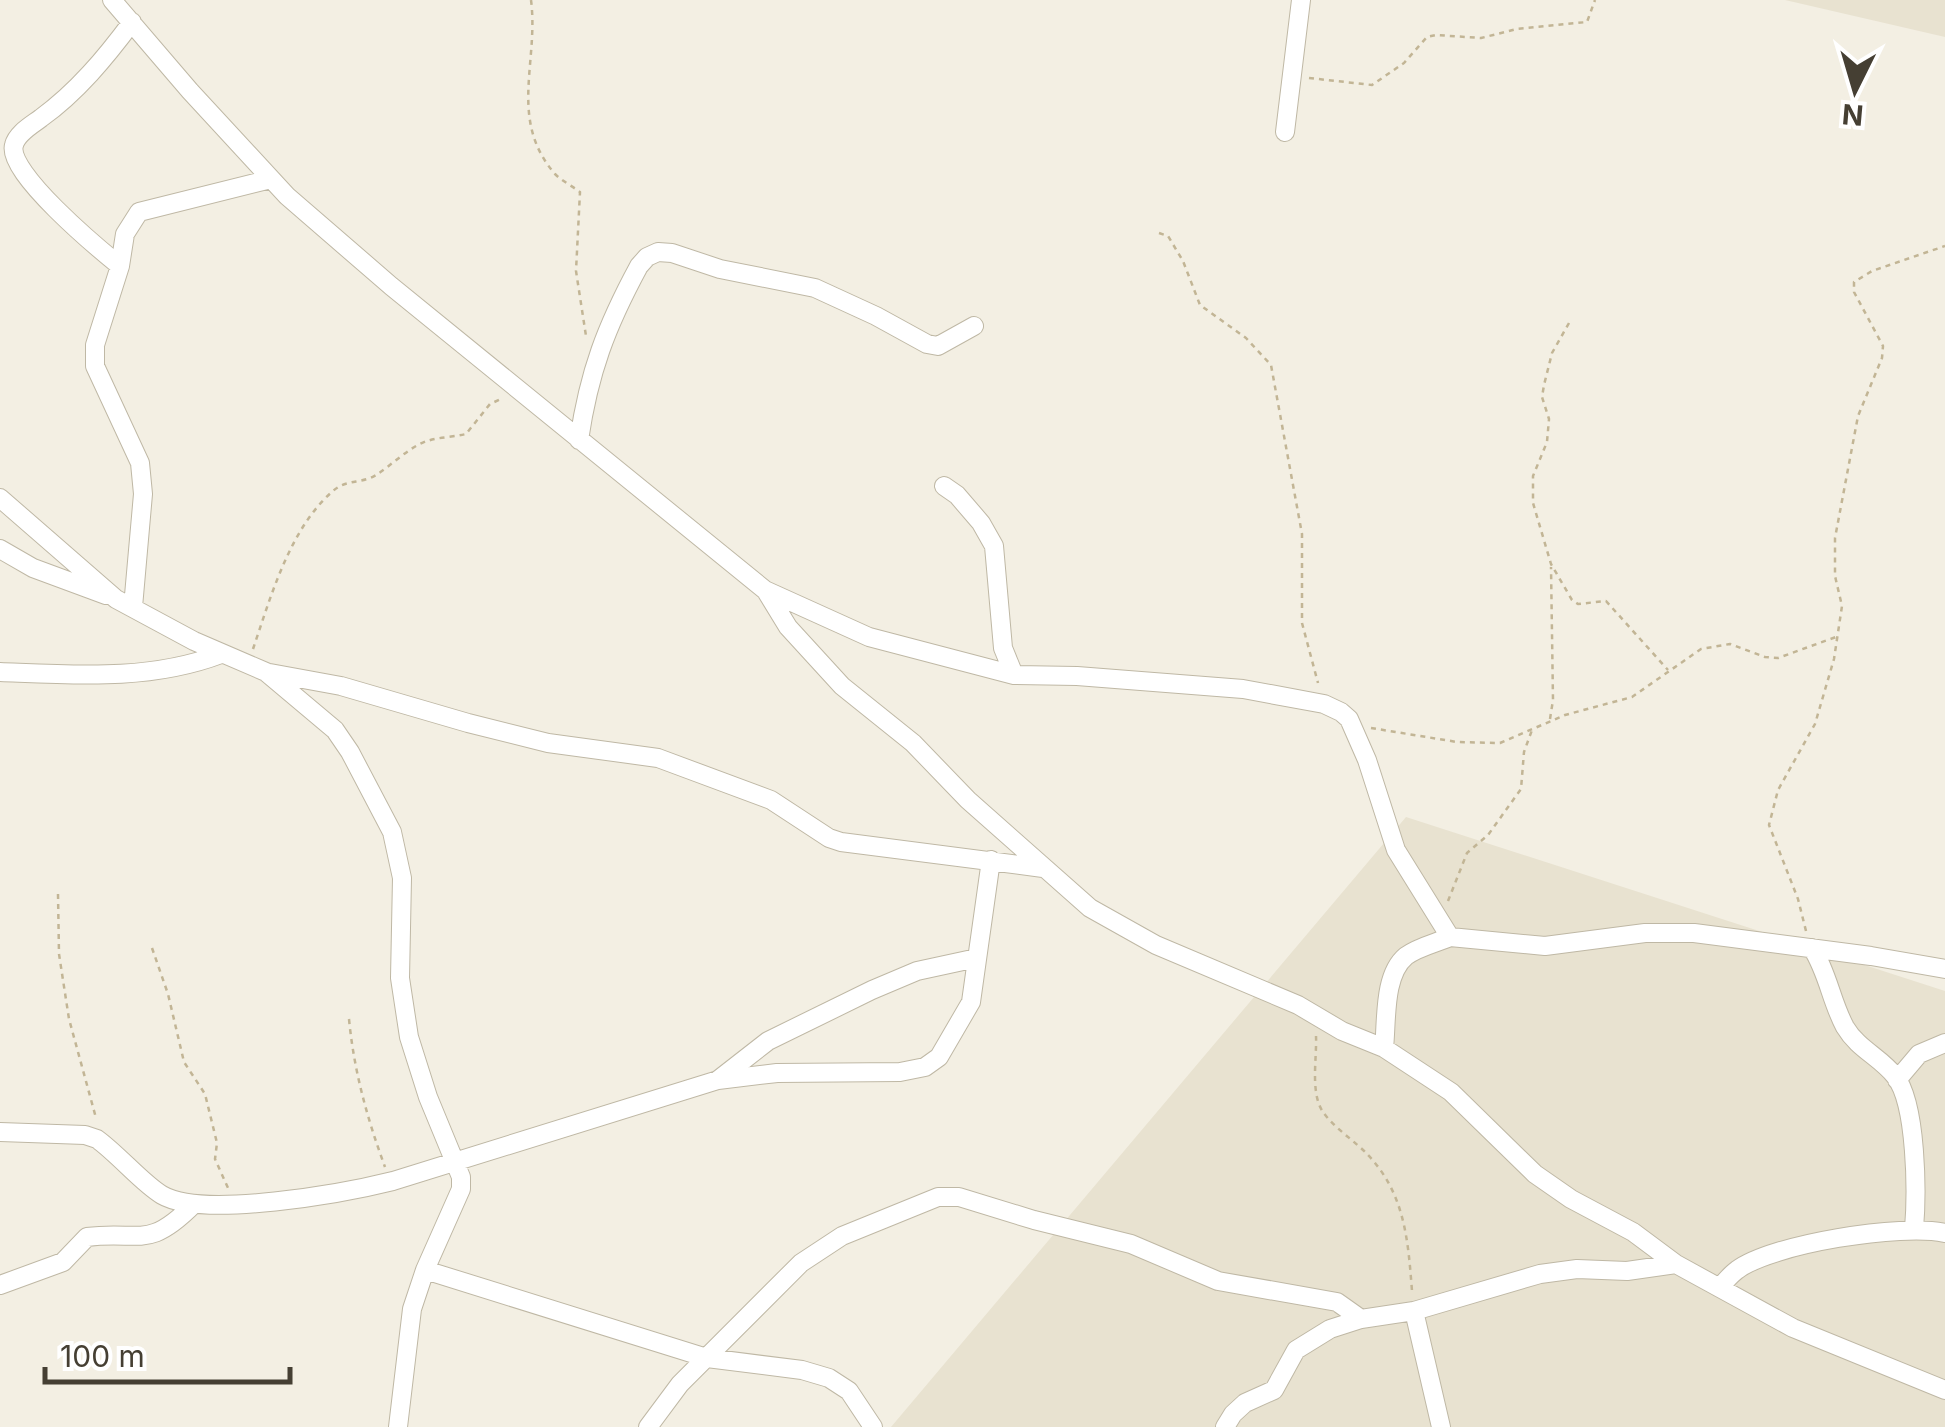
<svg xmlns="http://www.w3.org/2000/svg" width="1945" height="1427" viewBox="0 0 1945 1427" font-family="Inter,sans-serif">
  <rect width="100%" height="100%" fill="#f3efe3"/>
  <!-- residential -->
  <path fill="#e8e2d0" d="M1785,0H1945V37Z
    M1406,817L1945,991V1427H891Z"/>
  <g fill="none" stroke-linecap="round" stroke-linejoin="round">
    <!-- street casing -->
    <g stroke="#bfb8a5" stroke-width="20">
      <path id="street" d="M112,0L190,91L287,196L391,286L765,590L869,637L1014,675L1077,676L1243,689L1324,704L1341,712L1349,719L1367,760L1396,850L1450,937L1545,946L1645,933H1694L1871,956L1945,969
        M1285,132L1301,0
        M120,266C99,249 6,172 14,145C17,133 32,125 41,118C77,92 106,57 132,22
        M579,440C589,372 606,327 639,266L647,257L658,252L672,253L720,269L815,288L876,316L927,344L938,346L974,326
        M944,486L957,495L981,523L994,546L1003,648L1014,675
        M0,498L116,599L194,641L266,672L335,730L350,752L392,832L402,878L400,978L409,1037L428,1097L461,1177V1189L425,1270L412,1309L398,1427
        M0,549L33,568L106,595
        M766,591L788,627L842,686L913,743L968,800L1090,908L1156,945L1298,1005L1342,1031L1384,1048L1451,1092L1535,1174L1571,1199L1633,1232L1676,1264L1793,1328L1945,1390
        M133,607L143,494L140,463L95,366V345L120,266L125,234L139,212L271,179
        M0,672C75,675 150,681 221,654
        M270,673L341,686L468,723L548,743L658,758L771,800L829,838L841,842L1043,868
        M1812,948C1828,973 1831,1001 1845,1027C1858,1049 1880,1057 1895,1076C1917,1104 1917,1194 1914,1229
        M1384,1048C1387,1021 1383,975 1406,956C1418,947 1436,943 1450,937
        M718,1080L777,1073L900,1072L925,1067L939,1057L971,1002L991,860
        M1897,1080L1919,1054L1945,1043
        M0,1132L85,1135L97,1139C119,1155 143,1184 162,1195C203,1219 345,1193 393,1181L718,1080L768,1041L872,990L917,971L977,958
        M425,1270L707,1358L802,1370L829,1378L849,1391L873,1427
        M0,1285L63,1262L87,1237C141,1230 147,1251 194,1204
        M1720,1287C1725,1282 1730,1275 1737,1270C1771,1244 1903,1223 1945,1233
        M1414,1311L1441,1427
        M648,1427L680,1384L801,1263L842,1236L938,1197H959L1034,1220L1131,1244L1218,1281L1337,1302L1361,1319
        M1225,1427L1233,1414L1245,1403L1274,1390L1296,1350L1330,1329L1361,1319L1414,1311L1540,1274L1577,1269L1627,1271L1676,1264"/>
    </g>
    <!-- path -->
    <path stroke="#c2b595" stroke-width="2.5" stroke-dasharray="5 5" stroke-linecap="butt" d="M531,0C539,62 508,120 555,174C562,181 572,186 580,192L576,271L586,336
      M1309,78L1372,85L1404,63L1427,37L1436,35L1481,38L1517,29L1587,22L1595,0
      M1159,233L1168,236L1183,261L1200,305L1246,338L1271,365L1302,534V623L1318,683
      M1569,323L1552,353L1544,385L1542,397L1549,419L1547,442L1533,476V503L1551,564L1572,600L1578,604L1606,601L1668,670
      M253,649C271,596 290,528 333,491C346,479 361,484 376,475C392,465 409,447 427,441C439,437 454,437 466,434L490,404L501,399
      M1550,719L1553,700L1551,567
      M1371,728L1457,742L1500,743L1565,715L1632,697L1701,649L1730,644L1765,657L1778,658L1836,637
      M58,894L59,954L69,1019L96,1118
      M1448,901L1467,853L1488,835L1521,789L1524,752L1532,730
      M1806,931L1798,899L1769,825L1778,790L1815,724L1834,659L1842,606L1835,576V538L1858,416L1882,358L1883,346L1854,292V282L1872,271L1945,246
      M152,948L168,994L184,1062L205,1094L217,1143L215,1159L228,1188
      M349,1019C354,1071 367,1118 385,1167
      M1316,1036C1317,1058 1310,1093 1323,1112C1334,1128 1355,1141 1368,1155C1405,1194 1408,1240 1412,1291"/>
    <!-- street -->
    <use href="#street" stroke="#fff" stroke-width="18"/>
  </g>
  <!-- north arrow -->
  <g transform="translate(1855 90) rotate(185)" stroke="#ffffff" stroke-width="8" paint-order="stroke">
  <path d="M0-8L18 38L0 25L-18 38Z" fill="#453f33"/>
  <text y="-15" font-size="28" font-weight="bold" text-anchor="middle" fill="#453f33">N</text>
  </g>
  <!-- scale -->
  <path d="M45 1367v15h245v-15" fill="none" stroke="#453f33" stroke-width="5"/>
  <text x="60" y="1367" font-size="30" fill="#453f33" stroke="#ffffff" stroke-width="8" paint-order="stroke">100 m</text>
</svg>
